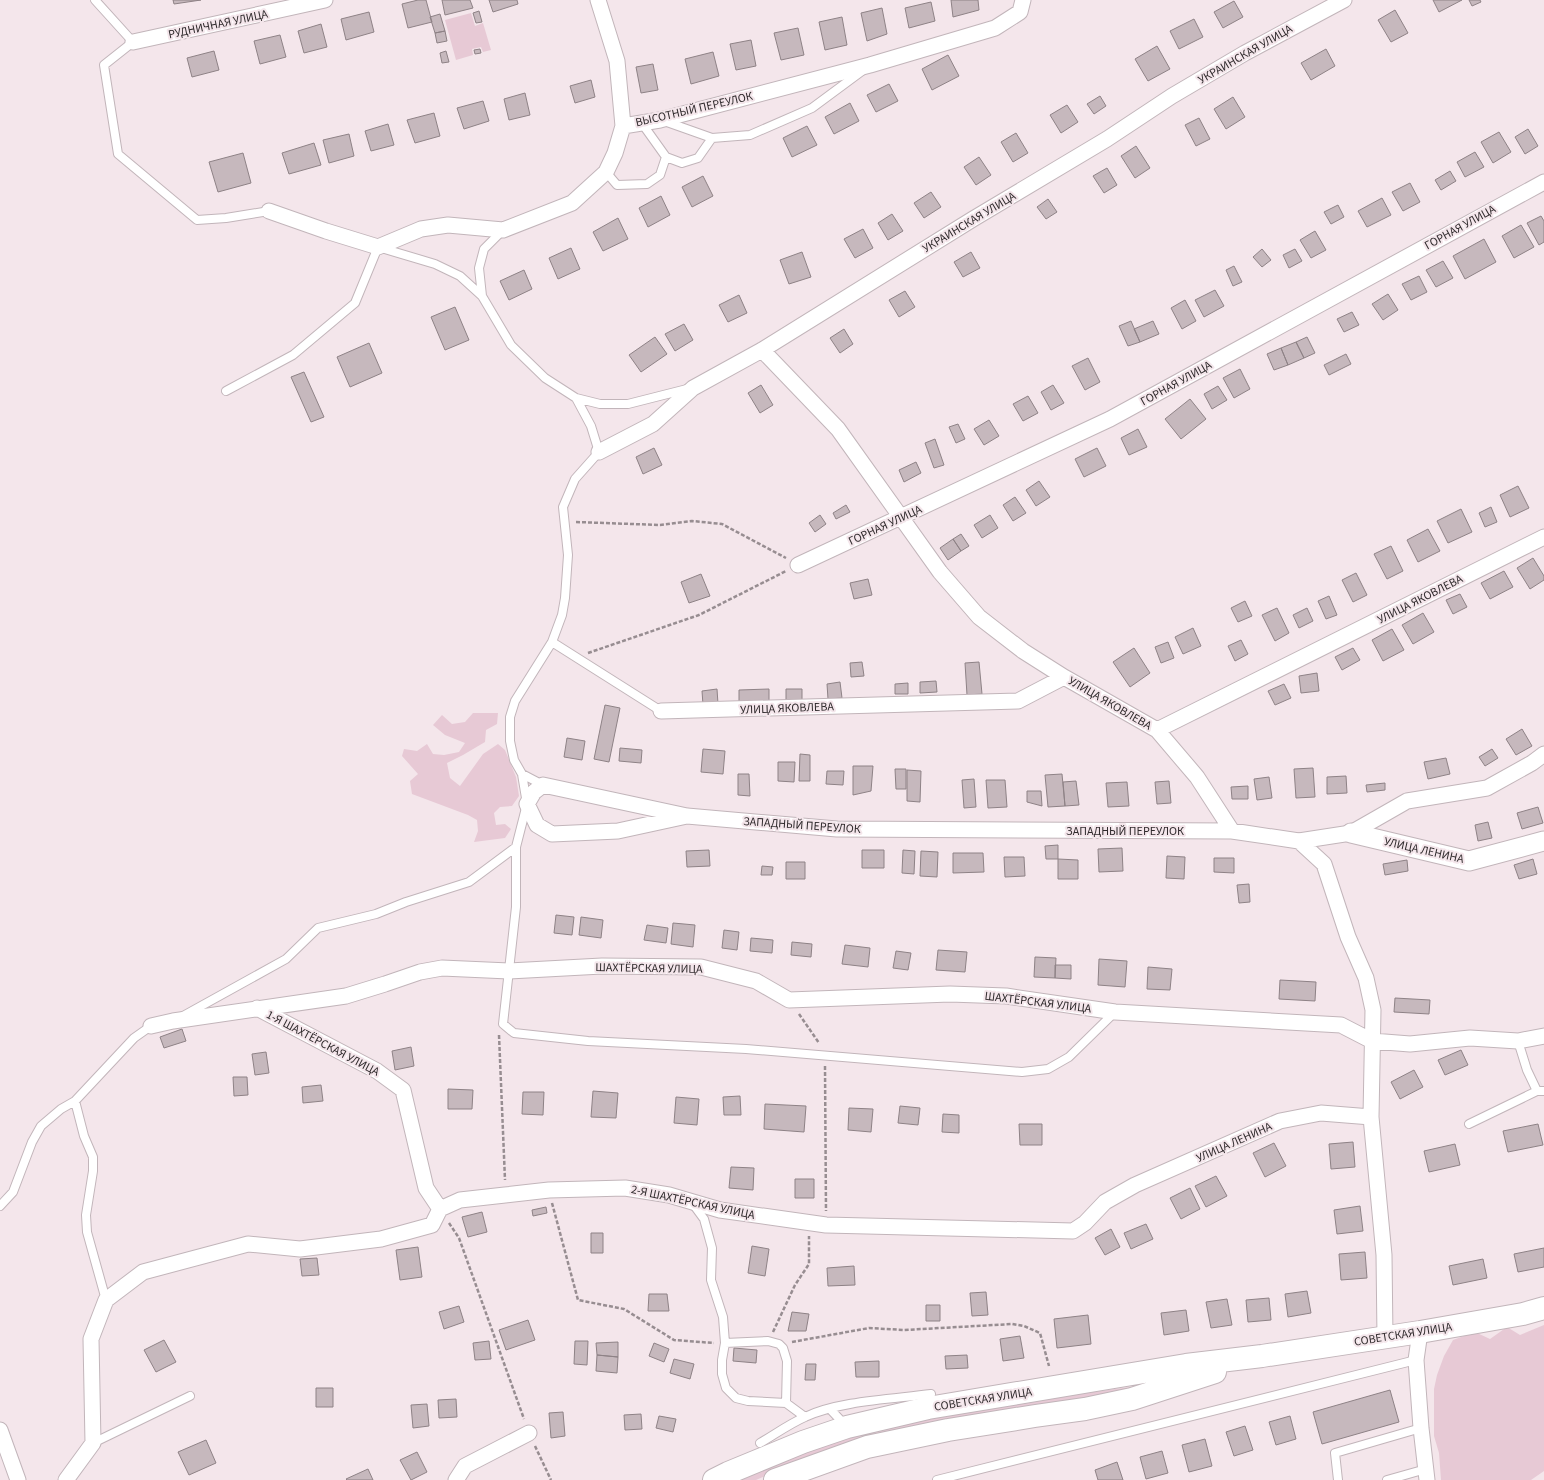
<svg xmlns="http://www.w3.org/2000/svg" width="1544" height="1480" viewBox="0 0 1544 1480" font-family="'Source Sans 3',sans-serif">
  <rect width="100%" height="100%" fill="#f4e6eb"/>
  <!-- green -->
  <path fill="#e7c9d5" d="M471,13L475,26L483,23L491,50L483,52L481,47L472,49L473,55L456,60L445,20Z
    M473,713H498L497,724L486,730L485,742L463,755L447,763L450,778L460,786L483,754L498,744L505,750L516,777L519,796L512,806L500,807L494,813L496,825L505,824L511,829L505,838L474,842L478,831L477,820L468,815L412,794L410,781L418,774L402,756L404,749L417,751L427,744L433,754L444,755L459,752L465,743L445,735L433,725L442,715L452,724L465,722Z
    M1544,1325V1471L1531,1480H1441L1439,1453L1434,1436V1389L1437,1375L1444,1356L1453,1340L1475,1332L1490,1339L1507,1327L1520,1335Z
    M1145,1385L1089,1399L892,1431L836,1446L756,1480H735L773,1463L877,1428L1034,1400Z"/>
  <!-- building -->
  <path fill="#c6b8bd" stroke="#8e8286" d="M173,0H201L174,4Z
    M418,0H426L432,22L408,28L402,4Z
    M442,0H470L473,8L445,15Z
    M489,0H517L518,4L493,12Z
    M951,0H978L979,10L953,17Z
    M1433,0H1462L1439,12Z
    M1469,0H1480L1481,2L1472,6Z
    M1234,1L1243,17L1223,28L1214,12Z
    M931,2L935,21L909,28L905,8Z
    M882,8L887,34L867,41L861,13Z
    M1395,10L1408,33L1391,42L1378,20Z
    M479,11L482,22L476,23L473,13Z
    M369,12L374,32L346,40L341,19Z
    M440,14L445,31L435,33L430,17Z
    M842,17L847,45L825,50L819,22Z
    M1194,19L1203,37L1179,49L1170,31Z
    M321,24L327,47L304,53L298,31Z
    M798,28L804,55L781,60L774,33Z
    M445,31L447,41L437,43L435,33Z
    M280,35L286,57L260,64L254,41Z
    M751,40L756,66L736,70L730,44Z
    M1157,46L1170,69L1148,81L1135,59Z
    M480,49L481,53L475,54L474,50Z
    M1326,49L1335,66L1311,80L1301,63Z
    M214,51L219,70L192,77L187,58Z
    M446,51L449,62L442,63L440,53Z
    M713,52L719,76L691,84L685,59Z
    M948,55L959,76L932,90L922,69Z
    M653,64L658,90L641,93L636,67Z
    M591,80L595,97L575,103L570,86Z
    M889,84L898,101L876,112L867,95Z
    M525,93L530,115L509,120L504,99Z
    M1100,96L1106,106L1094,114L1087,104Z
    M1233,97L1245,117L1226,129L1214,109Z
    M483,101L489,121L464,129L457,108Z
    M850,103L859,121L834,134L825,117Z
    M1067,105L1078,122L1061,133L1050,115Z
    M434,113L440,136L415,143L407,120Z
    M1199,118L1210,139L1196,146L1185,125Z
    M388,124L394,145L371,151L365,131Z
    M807,126L817,145L792,157L783,138Z
    M1528,129L1538,146L1525,154L1515,137Z
    M1499,132L1511,152L1493,163L1481,142Z
    M1016,133L1028,153L1013,162L1001,142Z
    M349,134L354,156L329,163L323,140Z
    M314,143L321,165L289,174L282,153Z
    M1136,146L1150,168L1135,178L1121,156Z
    M1475,152L1484,167L1465,177L1457,162Z
    M243,153L251,183L218,192L209,162Z
    M979,157L991,175L976,185L964,167Z
    M1107,168L1117,185L1104,193L1093,176Z
    M1450,171L1456,181L1441,190L1435,180Z
    M703,176L713,196L692,207L682,187Z
    M1410,183L1420,202L1403,211L1392,192Z
    M931,192L941,207L924,218L914,203Z
    M661,196L670,215L648,227L639,208Z
    M1382,198L1391,215L1367,227L1358,211Z
    M1048,199L1057,212L1046,219L1037,207Z
    M1338,205L1344,217L1331,224L1324,212Z
    M892,214L903,231L888,240L878,223Z
    M1541,216L1544,221V242L1539,245L1527,223Z
    M618,218L628,239L603,251L593,232Z
    M1521,225L1534,247L1514,258L1502,236Z
    M863,229L873,248L855,258L844,239Z
    M1315,231L1326,250L1311,258L1300,240Z
    M1484,239L1496,262L1465,279L1453,256Z
    M571,248L580,269L558,279L549,258Z
    M1262,249L1271,260L1262,267L1253,257Z
    M1295,249L1302,261L1289,268L1283,255Z
    M802,252L811,277L789,284L780,260Z
    M971,252L980,268L963,277L954,262Z
    M1443,261L1453,278L1436,287L1426,270Z
    M1234,266L1242,282L1233,286L1226,270Z
    M524,270L532,289L509,300L500,281Z
    M1419,276L1427,292L1411,300L1402,284Z
    M1215,290L1224,306L1204,317L1195,300Z
    M905,291L915,307L899,317L889,300Z
    M1388,294L1398,310L1383,320L1372,304Z
    M739,295L747,313L728,322L719,305Z
    M1185,300L1196,321L1182,329L1171,308Z
    M455,307L469,340L445,350L431,317Z
    M1352,312L1359,325L1344,332L1337,319Z
    M1131,321L1140,342L1128,346L1119,326Z
    M1153,321L1159,334L1140,342L1134,329Z
    M684,324L693,340L675,351L665,334Z
    M844,329L853,344L840,353L830,338Z
    M655,337L667,354L641,372L629,355Z
    M1307,337L1315,353L1304,358L1296,342Z
    M1296,342L1304,358L1288,365L1281,348Z
    M369,343L382,373L350,387L337,357Z
    M1281,348L1288,365L1274,370L1267,354Z
    M1346,354L1351,364L1329,375L1324,365Z
    M1088,358L1100,382L1085,390L1072,366Z
    M1240,369L1250,389L1234,398L1223,378Z
    M304,372L324,417L311,422L291,377Z
    M761,385L773,405L760,413L748,393Z
    M1053,385L1064,403L1051,410L1041,392Z
    M1218,386L1227,400L1212,409L1204,394Z
    M1028,396L1038,413L1023,421L1013,404Z
    M1190,399L1206,419L1181,439L1165,419Z
    M989,420L999,436L984,445L974,429Z
    M958,424L965,439L956,443L949,427Z
    M1138,429L1147,447L1129,455L1121,438Z
    M935,439L944,465L934,468L925,443Z
    M654,448L662,465L643,474L636,457Z
    M1097,448L1106,466L1084,477L1075,459Z
    M916,462L921,473L904,482L899,470Z
    M1039,481L1050,497L1036,506L1026,490Z
    M1518,486L1529,508L1510,517L1500,495Z
    M1015,497L1026,513L1013,521L1003,505Z
    M846,505L850,512L836,519L833,513Z
    M1491,507L1497,522L1485,527L1479,513Z
    M1461,509L1472,532L1448,543L1437,521Z
    M820,515L826,524L815,532L809,523Z
    M990,515L998,528L982,538L974,525Z
    M1428,529L1440,551L1418,562L1407,540Z
    M961,534L969,546L961,551L953,539Z
    M953,539L961,551L948,560L940,548Z
    M1391,546L1403,571L1387,579L1374,554Z
    M1533,558L1544,576V580L1530,589L1517,568Z
    M1504,571L1513,587L1490,599L1481,583Z
    M1356,573L1367,595L1353,602L1342,580Z
    M701,574L710,596L689,603L681,582Z
    M868,579L872,595L854,599L850,583Z
    M1460,594L1467,607L1453,614L1446,600Z
    M1329,596L1337,615L1326,619L1318,601Z
    M1245,601L1252,616L1238,622L1231,608Z
    M1277,608L1289,633L1275,641L1262,615Z
    M1307,608L1313,621L1299,628L1293,615Z
    M1423,613L1434,632L1413,644L1402,625Z
    M1193,628L1201,646L1183,654L1175,637Z
    M1392,629L1404,650L1383,661L1372,640Z
    M1241,640L1248,654L1235,661L1228,646Z
    M1168,642L1174,658L1161,663L1155,647Z
    M1134,648L1150,673L1130,687L1113,662Z
    M1353,648L1360,660L1342,670L1335,657Z
    M862,662L864,676L851,677L850,663Z
    M979,662L982,694L967,695L965,663Z
    M1317,673L1319,691L1301,693L1299,676Z
    M936,681L937,692L920,693V682Z
    M840,682L842,698L828,699L827,684Z
    M908,683V694H895V684Z
    M1284,684L1291,698L1275,705L1268,691Z
    M717,689L718,704L703,705L702,691Z
    M769,689V703L739,704V690Z
    M786,689H802V701H786Z
    M605,705L620,708L609,762L594,759Z
    M1522,729L1532,746L1516,755L1506,739Z
    M567,738L585,741L582,760L564,757Z
    M620,748L642,750L641,763L619,761Z
    M703,749L725,751L723,774L701,772Z
    M1492,749L1498,758L1485,766L1479,757Z
    M800,754L810,755V781H799Z
    M1446,758L1450,774L1428,779L1424,762Z
    M778,762H795L794,782L778,781Z
    M853,766H873L871,791L853,795Z
    M1313,768L1315,797L1296,798L1294,769Z
    M895,769H906V789H896Z
    M907,770L921,771L920,802L907,801Z
    M827,771H844L843,785L826,784Z
    M738,774H749L750,796L738,795Z
    M1062,774L1065,806L1048,807L1045,775Z
    M1346,776L1347,793L1327,794V777Z
    M1269,777L1272,798L1257,800L1254,779Z
    M974,779L976,807L964,808L962,780Z
    M986,780H1005L1007,807L988,808Z
    M1076,781L1079,805L1065,806L1063,782Z
    M1169,781L1171,803L1157,804L1155,782Z
    M1127,782L1129,806L1108,807L1106,783Z
    M1385,783V790L1367,792L1366,785Z
    M1248,786V799H1232L1231,787Z
    M1027,791H1041L1042,806L1027,802Z
    M1538,807L1543,823L1522,829L1517,813Z
    M1488,822L1492,838L1478,841L1475,825Z
    M1058,845V859H1046L1045,846Z
    M1122,848L1123,871L1099,872L1098,849Z
    M709,850L710,866L687,867L686,851Z
    M862,850H884V868H862Z
    M903,850L915,851L914,874L902,873Z
    M921,851L938,852L937,877L920,876Z
    M953,853H983L984,872L953,873Z
    M1167,856L1185,857L1184,879L1166,878Z
    M1004,857H1024L1025,876L1005,877Z
    M1214,858H1234V873L1214,872Z
    M1058,859L1078,860V879H1058Z
    M1533,859L1537,874L1519,879L1514,865Z
    M1407,860L1408,871L1385,875L1383,864Z
    M786,862H805V879H786Z
    M762,866L773,867L772,875H761Z
    M1249,884L1250,902L1239,903L1237,885Z
    M556,915L574,917L572,935L554,933Z
    M581,917L603,920L601,938L579,935Z
    M673,923L695,925L693,947L671,944Z
    M647,925L668,928L666,943L644,940Z
    M724,930L739,932L737,950L722,948Z
    M751,938L773,940L772,953L750,951Z
    M792,942L812,944L811,957L791,955Z
    M845,945L870,948L868,967L842,964Z
    M938,950L967,952L965,972L936,970Z
    M896,951L911,953L908,970L893,968Z
    M1035,957L1056,958L1055,978L1034,977Z
    M1099,959L1127,961L1125,987L1098,985Z
    M1055,965H1071V979L1055,978Z
    M1148,967L1172,969L1170,990L1147,989Z
    M1280,980L1316,982L1315,1001L1279,999Z
    M1395,998L1430,1000L1429,1014L1394,1012Z
    M182,1029L186,1041L164,1048L160,1037Z
    M411,1047L414,1066L395,1070L392,1051Z
    M1461,1050L1468,1065L1445,1075L1438,1060Z
    M266,1052L269,1073L255,1075L252,1054Z
    M1414,1070L1423,1087L1400,1099L1391,1082Z
    M233,1077H247L248,1095L234,1096Z
    M321,1085L323,1101L303,1103L302,1087Z
    M448,1089L473,1090L472,1109H448Z
    M593,1091L618,1093L616,1118L591,1117Z
    M523,1092H544L543,1115L522,1114Z
    M740,1096L741,1115H724L723,1097Z
    M676,1097L699,1099L697,1125L674,1123Z
    M765,1104L806,1106L804,1132L764,1129Z
    M900,1106L920,1108L918,1125L898,1123Z
    M849,1108L873,1109L871,1132L848,1130Z
    M943,1114L959,1115V1133L942,1132Z
    M1019,1124H1042V1145H1020Z
    M1538,1124L1543,1145L1508,1152L1503,1131Z
    M1353,1142L1355,1167L1331,1169L1329,1144Z
    M1274,1143L1286,1166L1265,1177L1253,1153Z
    M1455,1144L1460,1165L1429,1172L1424,1151Z
    M731,1167L754,1168L753,1190L729,1188Z
    M1216,1176L1227,1196L1206,1207L1195,1186Z
    M795,1179H814V1198H795Z
    M1190,1188L1200,1209L1181,1219L1170,1198Z
    M1360,1206L1363,1231L1337,1234L1334,1210Z
    M546,1207L547,1213L533,1216L532,1210Z
    M482,1212L487,1232L468,1237L462,1217Z
    M1146,1224L1153,1239L1131,1249L1124,1233Z
    M1111,1229L1120,1247L1105,1255L1095,1238Z
    M591,1233H603V1253H591Z
    M752,1246L769,1249L765,1276L748,1273Z
    M418,1247L422,1277L400,1280L396,1250Z
    M1544,1248V1267L1518,1272L1514,1254Z
    M1365,1252L1367,1278L1341,1280L1339,1254Z
    M317,1258L319,1275L302,1276L300,1259Z
    M1483,1259L1487,1278L1453,1285L1449,1266Z
    M854,1266L855,1285L828,1286L827,1268Z
    M1307,1291L1311,1313L1288,1317L1285,1294Z
    M986,1292L988,1315L972,1316L970,1293Z
    M649,1294H667L669,1311H648Z
    M1269,1298L1271,1320L1248,1322L1246,1300Z
    M1227,1299L1232,1325L1211,1328L1206,1302Z
    M926,1305H940V1321H926Z
    M459,1306L464,1322L444,1329L439,1312Z
    M1186,1310L1189,1331L1164,1335L1161,1313Z
    M792,1312L809,1314L806,1331H788Z
    M1088,1315L1091,1344L1057,1348L1054,1319Z
    M528,1320L535,1340L506,1350L499,1330Z
    M1020,1336L1024,1358L1003,1361L1000,1339Z
    M164,1340L176,1362L156,1372L144,1350Z
    M489,1341L491,1359L475,1360L473,1343Z
    M575,1341H588L587,1365L574,1364Z
    M618,1342V1357L597,1355L596,1343Z
    M654,1343L669,1349L664,1362L649,1356Z
    M734,1348L757,1350L756,1363L733,1361Z
    M597,1355L618,1357L617,1373L596,1371Z
    M967,1355L968,1368L946,1369L945,1356Z
    M674,1359L694,1364L690,1379L670,1373Z
    M879,1361V1377H856L855,1362Z
    M806,1364H816L815,1380H805Z
    M316,1388H333V1407H316Z
    M1390,1390L1399,1422L1322,1444L1313,1412Z
    M456,1399L457,1417L439,1418L438,1400Z
    M427,1404L429,1426L413,1428L411,1405Z
    M563,1412L565,1436L551,1438L549,1413Z
    M641,1414L642,1429L625,1430L624,1415Z
    M659,1416L676,1419L673,1432L656,1428Z
    M1290,1416L1296,1439L1276,1445L1269,1422Z
    M1245,1426L1253,1450L1234,1456L1226,1432Z
    M1205,1439L1212,1466L1189,1472L1182,1445Z
    M206,1440L216,1463L189,1475L178,1452Z
    M1162,1451L1168,1473L1146,1479L1140,1457Z
    M417,1452L427,1472L411,1480L400,1460Z
    M1117,1462L1123,1480H1098L1095,1470Z
    M368,1469L373,1480H347L346,1479Z"/>
  <g fill="none" stroke-linecap="round" stroke-linejoin="round">
    <!-- service casing -->
    <g stroke="#c2b5ba" stroke-width="10">
      <path id="service" d="M95,0L133,42L104,65L118,154L197,220L226,218L269,211
        M664,121L712,138L750,135L812,108L862,71
        M641,122L666,157L682,163L698,158L712,138
        M606,172L617,185L647,184L660,175L666,157
        M482,296L479,268L484,249L503,230
        M576,398L600,404H628L687,389
        M552,642L661,711
        M522,774L543,785
        M516,847V907L503,1024L514,1033L588,1041L746,1049L1022,1072L1048,1069L1069,1057L1115,1012
        M183,1016L286,959L318,928L376,914L406,902L469,882L516,847L527,804L522,774L514,760L510,741V717L515,701L552,642L562,615L565,598L568,555L563,507L575,479L599,452L591,426L576,398L545,378L511,345L482,296L460,276L435,264L378,247L355,303L293,355L226,391
        M1518,1041L1527,1070L1537,1091
        M75,1101L84,1136L93,1157V1171L86,1215L87,1232L106,1300
        M1469,1124L1537,1091H1544
        M693,1204L704,1219L712,1248L711,1280L723,1317L725,1343L722,1360V1374L726,1388L736,1398L748,1401L786,1403L805,1417
        M0,1206L13,1192L32,1142L41,1126L61,1109L75,1101L134,1038L151,1026
        M725,1343L768,1341L779,1344L783,1348L787,1361L786,1403
        M830,1409L846,1426
        M93,1443L190,1396
        M760,1443C774,1435 789,1424 805,1417C838,1401 893,1399 931,1394
        M937,1480L1416,1360
        M1338,1480L1335,1453L1421,1428
        M1387,1480L1426,1469"/>
    </g>
    <!-- minor casing -->
    <g stroke="#c2b5ba" stroke-width="17">
      <path id="minor" d="M598,0L617,61L623,126
        M133,42L325,0
        M269,211L326,231L378,247L421,229L448,225L503,230L572,203L606,172L615,153L623,126L660,120L870,65L995,28L1020,12L1023,0
        M762,350L838,429L940,572L979,617L1023,651L1064,677
        M599,452L653,424L693,388L762,350L973,219L1107,139L1172,96L1245,53L1344,0
        M798,565L1110,419L1544,182
        M661,711L1018,701L1064,677L1157,730L1544,537
        M1157,730L1197,777L1232,831
        M687,816L618,831L552,834L537,825L527,804L534,792L543,785L687,816L837,829L1232,831L1299,841L1351,833L1407,801L1487,788L1532,763L1544,754
        M1299,841L1324,864L1348,937L1366,978L1373,1010L1371,1117L1384,1255L1385,1337
        M257,1008L377,1071L403,1090L426,1188L440,1209
        M151,1026L173,1021L346,996L385,984L420,972L442,968L509,971L602,966L701,967L756,981L789,1000L950,994L1006,996L1115,1012L1341,1025L1372,1041L1410,1044L1470,1038L1518,1041L1544,1036
        M1420,1332L1416,1360L1421,1428L1427,1480
        M0,1430L18,1480
        M66,1480L93,1443L91,1339L106,1300L143,1272L248,1244L300,1249L381,1239L432,1225L440,1209L460,1200L505,1195L549,1190L625,1188L669,1195L720,1210L826,1225L1073,1231L1085,1223L1105,1202L1135,1185L1280,1121L1321,1113L1371,1117
        M456,1480L465,1466L529,1433"/>
    </g>
    <!-- tertiary casing -->
    <g stroke="#c2b5ba" stroke-width="21">
      <path id="tertiary" d="M1351,833L1469,861L1544,841"/>
    </g>
    <!-- secondary casing -->
    <g stroke="#c2b5ba" stroke-width="24">
      <path id="secondary" d="M714,1480L728,1473L803,1442L847,1427L928,1408L1186,1365L1262,1356L1420,1332L1523,1314L1544,1308
        M775,1480L867,1447L948,1430L1035,1416L1085,1409L1132,1399L1215,1372"/>
    </g>
    <!-- path -->
    <path stroke="#978d91" stroke-width="2.5" stroke-dasharray="4 2" stroke-linecap="butt" d="M576,522L660,525L692,521L722,524L786,558
      M588,653L699,615L786,571
      M799,1014L819,1043
      M499,1035L505,1180
      M825,1066L826,1211
      M552,1203L578,1300L624,1309L674,1340L714,1343
      M449,1223L459,1238L524,1419
      M773,1332L795,1285L809,1264V1236
      M792,1342L869,1328L904,1330L1012,1324L1024,1326L1040,1333L1049,1366
      M535,1446L551,1480"/>
    <!-- service -->
    <use href="#service" stroke="#fff" stroke-width="8"/>
    <!-- minor -->
    <use href="#minor" stroke="#fff" stroke-width="15"/>
    <!-- tertiary -->
    <use href="#tertiary" stroke="#fff" stroke-width="19"/>
    <!-- secondary -->
    <use href="#secondary" stroke="#fff" stroke-width="22"/>
  </g>
  <g text-anchor="middle" stroke-width="4" stroke-linejoin="round" paint-order="stroke">
    <!-- street labels -->
    <g font-size="12" fill="#2f2a2c" stroke="#f4e6eb">
      <text transform="translate(218 24) rotate(-12)" y="4">РУДНИЧНАЯ УЛИЦА</text>
      <text transform="translate(1245 54) rotate(-30)" y="4">УКРАИНСКАЯ УЛИЦА</text>
      <text transform="translate(694 109) rotate(-13)" y="4">ВЫСОТНЫЙ ПЕРЕУЛОК</text>
      <text transform="translate(969 222) rotate(-31)" y="4">УКРАИНСКАЯ УЛИЦА</text>
      <text transform="translate(1460 227) rotate(-29)" y="4">ГОРНАЯ УЛИЦА</text>
      <text transform="translate(1176 383) rotate(-29)" y="4">ГОРНАЯ УЛИЦА</text>
      <text transform="translate(885 525) rotate(-25)" y="4">ГОРНАЯ УЛИЦА</text>
      <text transform="translate(1420 599) rotate(-27)" y="4">УЛИЦА ЯКОВЛЕВА</text>
      <text transform="translate(1110 703) rotate(30)" y="4">УЛИЦА ЯКОВЛЕВА</text>
      <text transform="translate(787 708) rotate(-2)" y="4">УЛИЦА ЯКОВЛЕВА</text>
      <text transform="translate(802 825) rotate(4)" y="4">ЗАПАДНЫЙ ПЕРЕУЛОК</text>
      <text x="1125" y="835">ЗАПАДНЫЙ ПЕРЕУЛОК</text>
      <text transform="translate(1424 850) rotate(13)" y="4">УЛИЦА ЛЕНИНА</text>
      <text transform="translate(649 968) rotate(1)" y="4">ШАХТЁРСКАЯ УЛИЦА</text>
      <text transform="translate(1038 1002) rotate(7)" y="4">ШАХТЁРСКАЯ УЛИЦА</text>
      <text transform="translate(323 1043) rotate(28)" y="4">1-Я ШАХТЁРСКАЯ УЛИЦА</text>
      <text transform="translate(1234 1142) rotate(-24)" y="4">УЛИЦА ЛЕНИНА</text>
      <text transform="translate(693 1202) rotate(12)" y="4">2-Я ШАХТЁРСКАЯ УЛИЦА</text>
      <text transform="translate(1403 1334) rotate(-9)" y="4">СОВЕТСКАЯ УЛИЦА</text>
      <text transform="translate(983 1399) rotate(-9)" y="4">СОВЕТСКАЯ УЛИЦА</text>
    </g>
  </g>
</svg>
